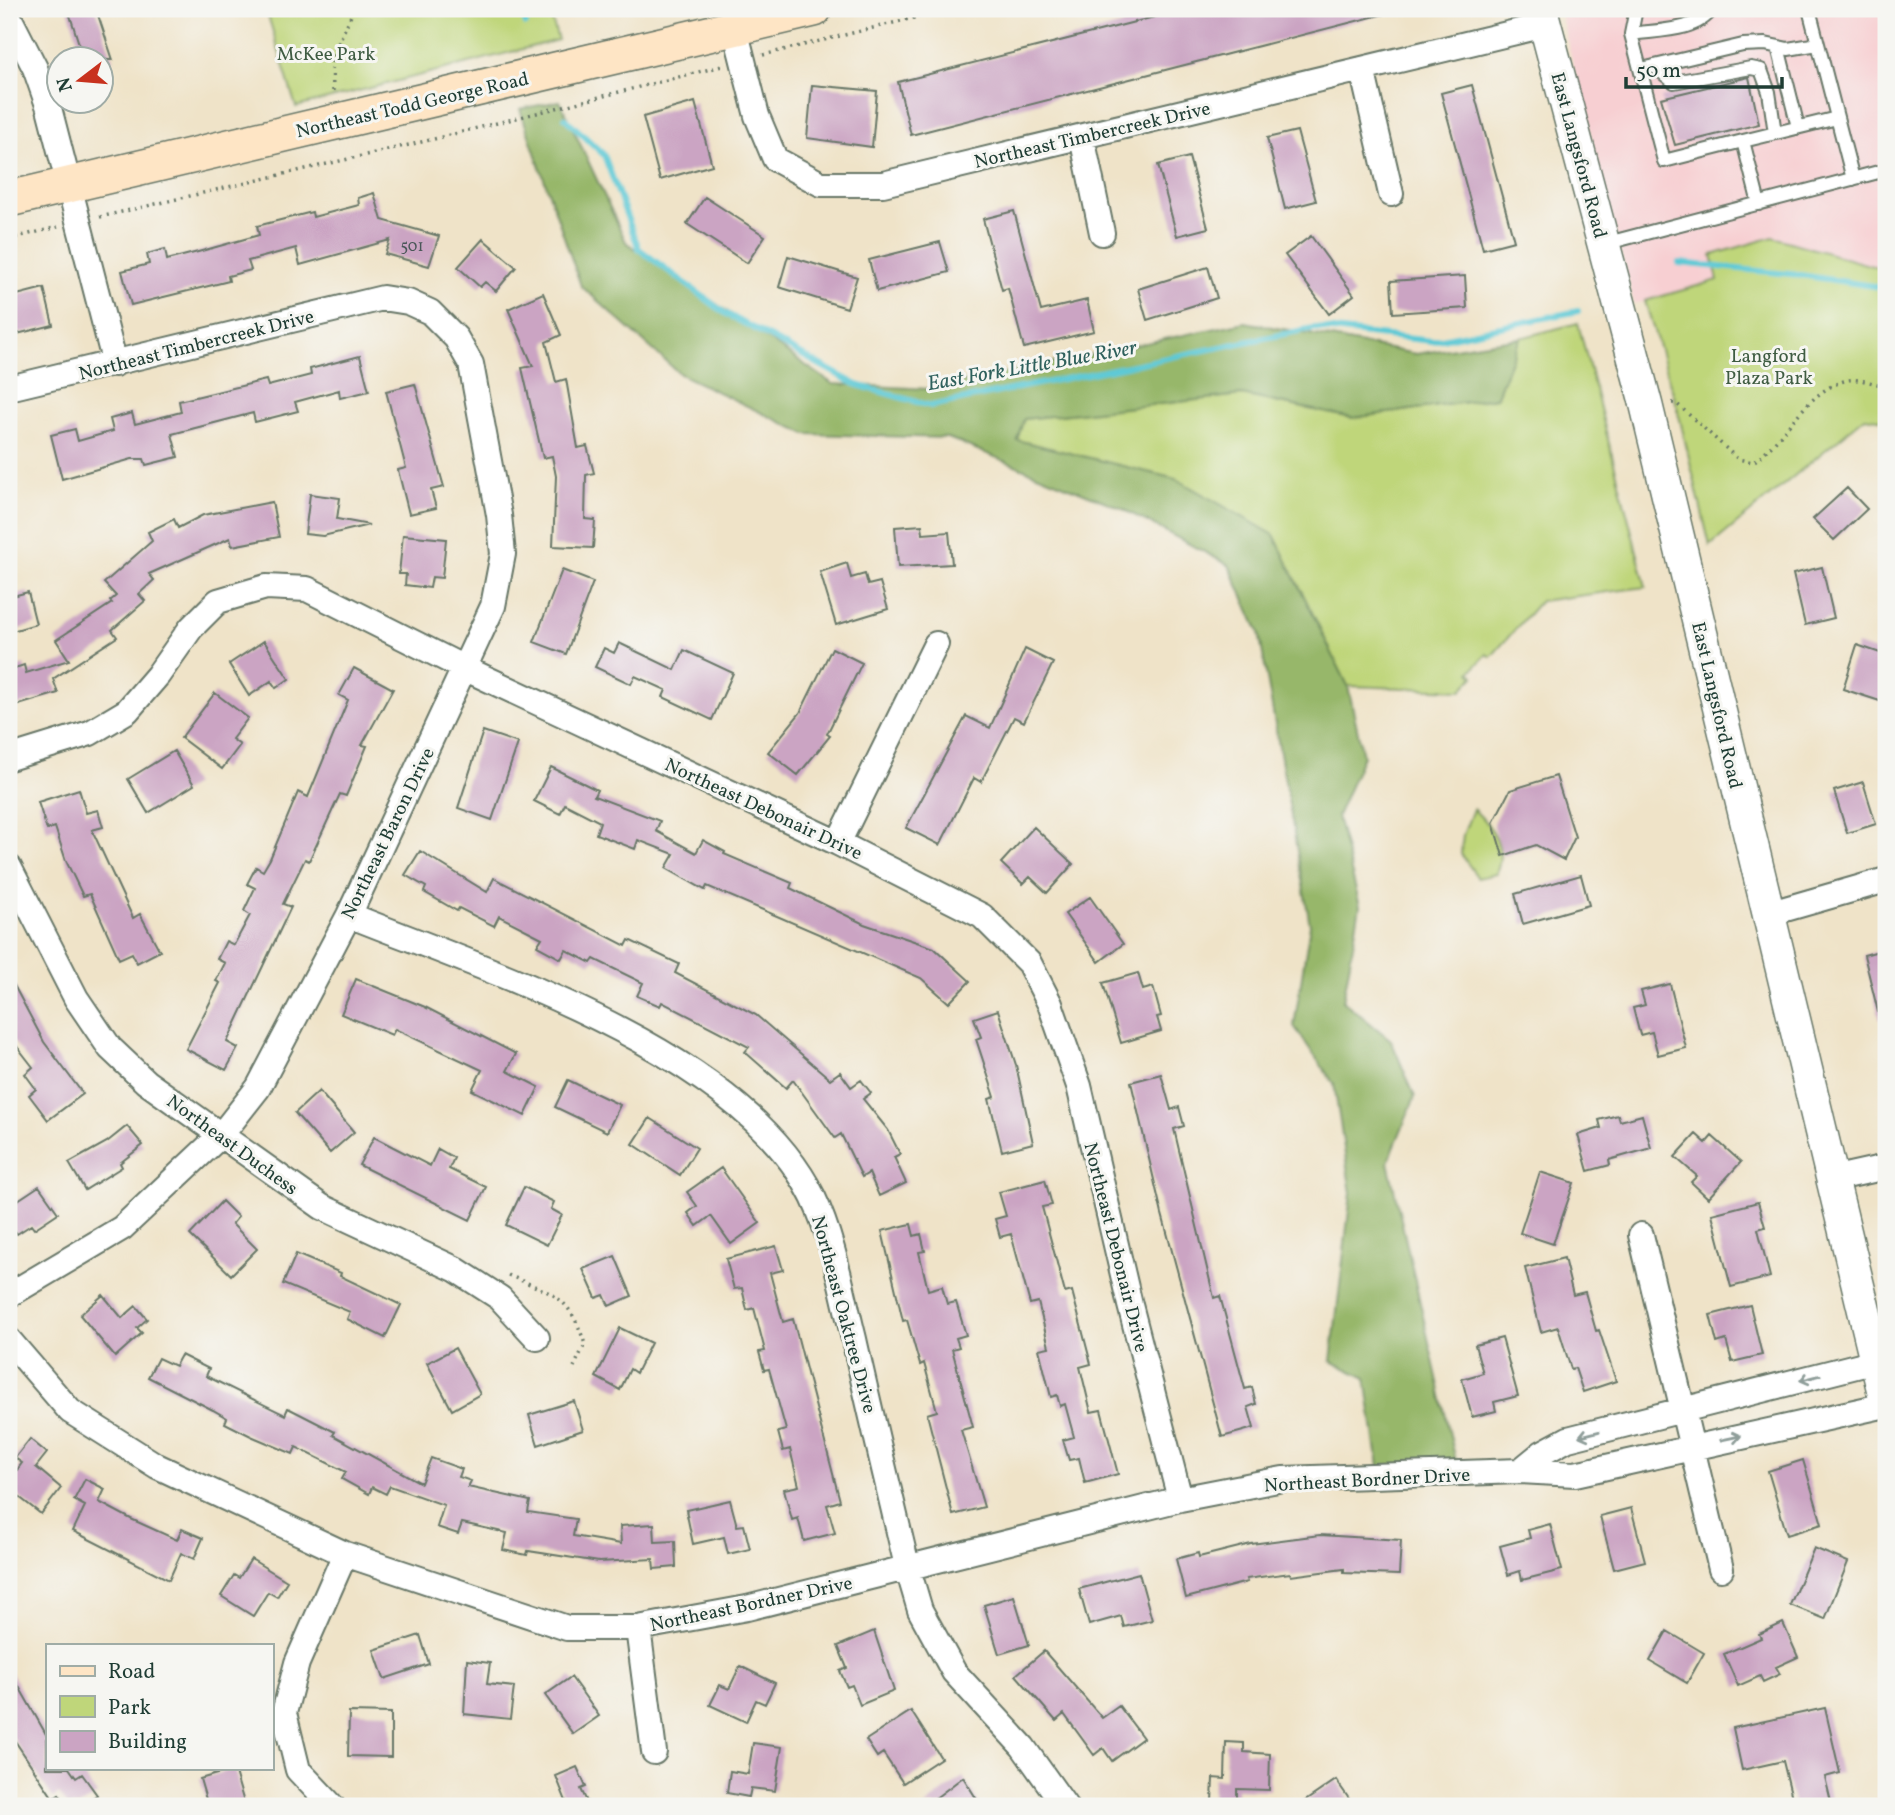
<svg xmlns="http://www.w3.org/2000/svg" width="1895" height="1815" viewBox="0 0 1895 1815" font-family="Vollkorn,serif">
  <rect width="100%" height="100%" fill="#f6f6f2"/>
  <filter id="ink" filterUnits="userSpaceOnUse"><feTurbulence type="fractalNoise" baseFrequency=".0143" numOctaves="2"/><feDisplacementMap in="SourceGraphic" scale="14" xChannelSelector="R" yChannelSelector="G"/><feConvolveMatrix kernelMatrix="1 2 1 2 8 2 1 2 1" color-interpolation-filters="sRGB"/></filter>
  <filter id="wash" filterUnits="userSpaceOnUse"><feTurbulence type="fractalNoise" baseFrequency=".00686" numOctaves="4" result="noise"/><feDisplacementMap in="SourceGraphic" scale="28" xChannelSelector="R" yChannelSelector="G"/><feGaussianBlur stdDeviation="1.57" result="paint"/><feColorMatrix in="noise" values="0 0 0 0 0 0 0 0 0 0 0 0 0 0 0 0 0 1.4 0 .05"/><feComposite in="paint" operator="in"/></filter>
  <g filter="url(#wash)">
    <rect width="100%" height="100%" fill="#efe3c8"/>
    <!-- built -->
    <path fill="#f7cfd2" d="M1559,9H1886V270L1773,237L1719,280L1634,304Z"/>
    <!-- green -->
    <path fill="#bfd67a" stroke="#6f8a57" stroke-width="2" d="M266,9H549L558,40L296,107Z
      M1773,237L1886,270V420L1865,417L1710,546L1676,403L1645,301L1718,280L1712,255Z
      M1578,323L1646,587L1540,601L1491,657L1487,654L1470,672L1474,676L1462,690L1348,686L1274,535L1017,440L1023,419L1242,395L1352,418L1496,398L1520,338Z
      M1473,809C1493,827 1507,847 1496,874L1478,878L1461,854L1463,835Z"/>
    <!-- forest -->
    <path fill="#97b76a" stroke="#5b7a4f" stroke-width="2" d="M560,101L626,242L833,384L929,389L1245,322L1416,354L1520,338L1496,398L1352,418L1242,395L1024,419L1017,440L1176,479L1274,535L1348,686L1363,756L1337,816L1360,906L1343,1001L1391,1040L1415,1097L1388,1162L1458,1470L1379,1467L1366,1378L1331,1361L1351,1193L1334,1084L1294,1026L1310,925L1259,632L1229,565L1121,508L948,438L806,434L680,374L581,286L520,109Z"/>
    <g fill="none" stroke-linecap="round" stroke-linejoin="round">
      <!-- stream -->
      <path stroke="#5dc9d5" stroke-width="6" d="M521,9L526,24
        M565,118L604,155L639,249L725,313L857,385L931,406L1314,328L1432,341L1578,311
        M1679,263L1800,275L1886,288"/>
    </g>
    <g id="blocks">
      <!-- building -->
      <path fill="#cba4c3" d="M68,9H96L113,60H84Z
        M1186,9H1383L1384,14L911,135L898,82Z
        M1749,77L1759,124L1675,145L1661,98Z
        M812,85L877,91L872,147L807,138Z
        M1472,85L1514,241L1483,249L1441,93Z
        M695,102L712,165L660,180L643,117Z
        M1297,131L1316,201L1285,209L1267,138Z
        M1189,157L1208,228L1177,236L1158,165Z
        M374,193L382,220L439,236L429,266L385,254L390,240L300,265L296,248L248,261L251,270L228,276L229,281L131,305L122,271L149,264L147,254L165,249L167,260L198,252L259,235L257,226L312,212L313,217L359,205L358,198Z
        M705,197L765,236L747,263L687,224Z
        M1014,211L1041,311L1087,300L1094,331L1024,348L1008,288L1002,290L983,219Z
        M1311,236L1354,295L1329,314L1285,255Z
        M483,239L516,267L496,291L485,282L480,287L458,267Z
        M940,242L949,272L877,291L869,260Z
        M788,256L857,277L847,308L779,287Z
        M1208,267L1217,298L1147,320L1138,289Z
        M1465,276L1467,308L1393,313L1391,281Z
        M44,288L53,325L9,336V297Z
        M543,293L561,335L546,342L556,382L566,379L578,448L587,446L594,473L586,475L585,519L595,520L593,548L553,546L556,476L552,456L543,458L522,368L533,366L508,309Z
        M360,356L369,391L340,398L339,390L295,402L298,411L255,422L253,413L172,434L178,457L146,465L144,459H132L62,479L51,435L75,429L78,441L113,431L110,419L132,413L135,424L181,412L179,401L266,380L268,386L311,375L310,369Z
        M415,384L444,487L431,490L436,508L409,514L398,470L406,468L386,391Z
        M1847,488L1867,509L1834,540L1813,519Z
        M310,494L340,498L337,519L369,525L323,536L305,534Z
        M272,502L279,537L232,546L230,538L149,574L154,580L139,594L145,601L112,630L117,637L53,679L58,693L9,708V670L24,665L26,673L69,660L56,640L112,603L110,601L116,596L104,583L152,541L148,532L174,519L178,528L203,515Z
        M922,525L923,534L949,532L952,564L898,567L895,527Z
        M403,535L446,539L442,578L432,577L430,588L405,585L406,574H399Z
        M847,563L851,578L865,574L868,585L880,582L888,609L836,625L820,572Z
        M1822,567L1834,618L1805,625L1793,574Z
        M562,570L593,582L566,654L534,642Z
        M28,592L36,624L9,632V597Z
        M264,641L289,679L276,688L271,681L249,696L229,664Z
        M619,643L675,670L684,650L733,673L712,720L663,697L666,690L635,676L631,684L595,667L604,648L614,653Z
        M1857,645L1886,655V703L1843,689Z
        M832,648L862,663L827,734L830,736L798,775L768,752L800,713Z
        M1025,649L1053,663L1024,722L1014,717L981,782L974,778L940,845L906,828L966,716L990,728Z
        M354,668L393,689L362,745L367,746L346,796L340,794L309,861L305,859L283,904L291,907L227,1042L238,1048L226,1070L186,1049L220,983L216,981L225,963L217,959L226,941L234,945L250,915L244,911L255,888L247,884L256,867L263,871L270,859L298,792L308,797L348,700L339,695Z
        M215,693L248,718L232,739L240,745L222,769L181,738Z
        M483,731L518,743L492,820L458,808Z
        M174,751L194,785L148,813L128,779Z
        M551,767L597,790L594,796L660,821L656,831L696,853L703,840L725,852L724,854L792,883L790,888L864,924L934,948L970,981L949,1003L921,978L707,886L705,890L666,868L674,854L638,840L635,849L596,834L600,822L565,804L560,814L534,801Z
        M1556,776L1575,837L1564,860L1536,845L1503,856L1493,823L1510,790Z
        M1863,782L1876,824L1847,833L1834,791Z
        M79,789L86,813L98,810L103,827L92,830L133,918L140,914L160,951L137,963L132,953L119,959L90,894L83,896L66,861L55,827L47,830L38,802Z
        M1034,827L1073,864L1047,893L1030,877L1023,884L1001,863Z
        M420,851L487,892L494,878L626,946L629,940L679,964L675,973L756,1015L830,1079L840,1072L851,1087L861,1080L871,1093L863,1099L888,1130L900,1154L894,1157L906,1183L879,1196L869,1173L862,1177L841,1134L835,1138L793,1080L786,1088L745,1052L749,1047L662,1002L660,1006L637,996L643,983L594,959L591,963L566,950L561,959L537,946L542,938L499,916L494,926L459,908L457,911L424,892L426,887L405,875Z
        M1581,875L1589,905L1523,924L1515,894Z
        M1090,897L1123,944L1099,962L1065,914Z
        M1886,949V1019L1880,1020L1864,955Z
        M1138,973L1143,990L1153,987L1161,1016L1157,1017L1161,1031L1121,1043L1103,983Z
        M9,976L44,1042L83,1094L48,1120L29,1095L36,1089L25,1074L33,1067L9,1036Z
        M356,979L425,1007L516,1054L507,1071L539,1087L525,1116L472,1090L482,1070L395,1029L392,1035L341,1014Z
        M1670,984L1686,1048L1658,1055L1652,1032L1640,1035L1633,1008L1645,1005L1641,991Z
        M998,1010L1016,1065L1033,1143L1002,1151L989,1099L995,1097L976,1039L981,1037L974,1018Z
        M1161,1074L1171,1110L1179,1107L1184,1126L1174,1129L1214,1298L1220,1296L1245,1389L1252,1387L1256,1404L1248,1407L1254,1428L1222,1437L1162,1214L1131,1082Z
        M568,1080L620,1105L607,1132L555,1107Z
        M319,1091L354,1132L330,1153L295,1113Z
        M1618,1115L1620,1121L1642,1115L1651,1148L1609,1160L1610,1165L1588,1171L1578,1135L1601,1128L1599,1120Z
        M650,1118L697,1148L680,1175L633,1144Z
        M127,1126L143,1145L120,1163L122,1167L85,1190L69,1163L107,1142Z
        M1696,1134L1706,1143L1712,1136L1741,1162L1708,1198L1691,1182L1697,1176L1675,1157Z
        M374,1137L430,1166L438,1149L454,1158L449,1169L486,1187L470,1220L359,1165Z
        M721,1168L760,1223L731,1244L711,1216L697,1226L688,1213L697,1206L687,1192Z
        M1540,1172L1574,1183L1553,1244L1520,1233Z
        M1045,1180L1052,1205L1042,1207L1065,1293L1072,1291L1091,1364L1080,1367L1091,1412L1101,1410L1118,1474L1085,1483L1079,1458L1069,1460L1063,1440L1074,1437L1065,1404L1060,1406L1057,1395L1051,1397L1039,1349L1049,1347L1038,1302L1030,1304L1011,1234L1000,1237L995,1219L1006,1216L999,1192Z
        M39,1186L58,1213L34,1229L31,1225L17,1234L9,1222V1206Z
        M524,1187L554,1202L551,1209L562,1215L547,1245L506,1225Z
        M222,1201L238,1217L232,1224L257,1249L231,1275L190,1235Z
        M1758,1202L1765,1227L1758,1229L1770,1277L1731,1287L1712,1214Z
        M911,1224L914,1236L921,1234L925,1251L919,1252L928,1290L942,1286L947,1304L956,1302L966,1335L956,1338L959,1347L952,1349L973,1427L961,1430L984,1507L953,1515L927,1414L937,1411L924,1363L920,1365L907,1320L903,1321L882,1231Z
        M776,1246L783,1270L770,1273L783,1322L793,1319L840,1501L827,1505L835,1533L804,1541L798,1518L792,1520L784,1489L799,1486L790,1449L783,1451L778,1432L786,1430L769,1369L764,1370L759,1352L765,1351L754,1308L747,1310L742,1288L734,1289L726,1259Z
        M296,1254L341,1273L340,1276L401,1305L385,1338L347,1319L350,1312L283,1284Z
        M615,1256L632,1296L609,1306L604,1295L596,1298L583,1269Z
        M1564,1258L1573,1295L1585,1292L1596,1331L1599,1330L1616,1381L1583,1392L1575,1368L1571,1369L1558,1327L1541,1332L1525,1268Z
        M103,1295L122,1318L136,1306L147,1319L137,1328L142,1333L115,1357L80,1315Z
        M1750,1305L1762,1355L1732,1362L1726,1340L1717,1343L1710,1315Z
        M620,1328L651,1343L636,1373L630,1369L620,1390L596,1377Z
        M1502,1338L1518,1396L1494,1402L1496,1411L1472,1417L1462,1379L1483,1373L1475,1345Z
        M455,1348L480,1394L452,1410L427,1363Z
        M181,1355L209,1369L206,1376L285,1415L288,1408L335,1432L333,1435L421,1483L431,1458L462,1469L459,1477L471,1481L468,1487L530,1501L528,1512L576,1519L573,1536L621,1544L620,1526L654,1524L655,1542L675,1541L676,1567L654,1569L653,1559L599,1562L528,1551L527,1555L503,1550L507,1533L462,1523L458,1534L437,1527L444,1505L390,1486L386,1494L372,1487L369,1494L342,1479L346,1472L296,1447L293,1454L251,1436L225,1423L227,1418L213,1410L148,1377L158,1358L175,1366Z
        M574,1401L583,1430L538,1445L529,1415Z
        M30,1439L47,1453L36,1467L61,1488L41,1514L9,1489V1481L22,1463L15,1458Z
        M1803,1460L1822,1524L1787,1535L1768,1471Z
        M85,1479L105,1489L99,1502L131,1519L177,1540L182,1529L203,1538L194,1559L181,1553L169,1580L73,1531L85,1506L74,1500Z
        M730,1500L737,1526L744,1525L750,1549L728,1554L724,1537L693,1544L686,1510Z
        M1631,1508L1645,1561L1614,1569L1600,1516Z
        M1550,1524L1562,1570L1522,1580L1520,1571L1508,1575L1500,1546L1530,1538L1528,1530Z
        M1320,1535L1401,1540L1399,1575L1344,1573V1569L1291,1576L1290,1573L1246,1579L1247,1582L1186,1598L1176,1559L1198,1553L1199,1557L1251,1544Z
        M1814,1548L1848,1562L1825,1619L1790,1605Z
        M251,1559L287,1581L277,1597L268,1592L253,1616L221,1596L234,1575L239,1578Z
        M1139,1573L1152,1620L1124,1627L1121,1616L1089,1625L1079,1589Z
        M1014,1596L1029,1645L999,1654L984,1605Z
        M1783,1623L1798,1657L1776,1667L1780,1674L1763,1682L1760,1676L1738,1686L1724,1654L1761,1638L1759,1634Z
        M874,1631L894,1691L860,1705L852,1685L847,1687L840,1671L847,1668L838,1646Z
        M1667,1631L1704,1653L1687,1683L1650,1661Z
        M420,1635L429,1664L384,1679L374,1650Z
        M1044,1651L1102,1718L1119,1706L1143,1738L1112,1761L1103,1748L1094,1755L1064,1714L1056,1721L1016,1675Z
        M467,1660L490,1663L487,1684L514,1687L510,1719L464,1714Z
        M740,1666L775,1683L765,1704L756,1700L746,1722L710,1705L720,1685L729,1689Z
        M9,1669L47,1736V1768H69L76,1778L82,1774L97,1795L79,1806H67L59,1794L53,1798L9,1732Z
        M571,1677L599,1716L573,1734L545,1695Z
        M1825,1708L1840,1773L1825,1777L1832,1806H1794L1783,1761L1742,1770L1733,1728Z
        M911,1711L941,1758L903,1783L883,1753L877,1757L866,1740Z
        M349,1712L391,1713V1757L348,1756Z
        M1226,1742L1244,1743V1752L1270,1754L1269,1790L1237,1789V1803L1212,1802L1213,1778L1225,1779Z
        M753,1743L782,1747L775,1791L751,1788L749,1797L727,1793L730,1771L748,1774Z
        M577,1767L586,1787L581,1789L589,1806H568L556,1776Z
        M234,1769L245,1806H208L200,1779Z
        M963,1777L981,1806H925L950,1787Z
        M1336,1780L1354,1806H1298Z"/>
    </g>
  </g>
  <g filter="url(#ink)">
    <use href="#blocks" fill-opacity="0" stroke="#687768" stroke-width="2"/>
    <g fill="none" stroke-linecap="round" stroke-linejoin="round">
      <!-- service casing -->
      <g stroke="#687768" stroke-width="16">
        <path id="service" d="M1636,9L1631,34L1664,161L1743,141L1759,204
          M1809,9L1853,179
          M1631,34C1656,30 1697,32 1712,9
          M1778,47L1798,127
          M1654,66L1674,82L1751,68L1761,70L1769,92L1775,133
          M1642,69L1743,45L1765,44L1788,49L1818,44
          M1743,141L1837,118
          M1604,244L1886,170"/>
      </g>
      <!-- minor casing -->
      <g stroke="#687768" stroke-width="28">
        <path id="minor" d="M9,17L35,68L49,108L115,364
          M735,29L757,116L775,159L821,184H883L1545,25
          M1362,69L1391,194
          M1082,137L1102,233
          M9,388L383,298L408,302L430,312L456,338L471,364L499,515L503,554L493,606L349,915L258,1088L222,1134L122,1228L9,1295
          M9,758L90,733L127,711L158,675L191,628L218,601L266,587L307,589L466,669L838,843L982,916L1029,963L1050,1004L1079,1086L1130,1305L1180,1499
          M838,843L936,644
          M9,867L76,998L110,1048L146,1082L322,1207L455,1269L500,1298L537,1338
          M1768,914L1886,880
          M349,915C491,972 742,1052 813,1197C834,1241 842,1292 854,1339C871,1415 889,1490 907,1566L920,1610L954,1672L1023,1747L1065,1806
          M1832,1179L1886,1167
          M1641,1235L1721,1569
          M9,1340L70,1411L157,1466L345,1554L567,1628H638L747,1608L1180,1499L1283,1479L1520,1471L1575,1474L1886,1405
          M1520,1471L1542,1453L1568,1439L1876,1361
          M638,1628L654,1752
          M332,1806L298,1770L284,1713L297,1663L345,1554"/>
      </g>
      <!-- tertiary casing -->
      <g stroke="#687768" stroke-width="35">
        <path id="tertiary" d="M1541,9L1646,404L1886,1402"/>
      </g>
      <!-- secondary casing -->
      <g stroke="#687768" stroke-width="38">
        <path id="secondary" d="M9,199L814,9"/>
      </g>
      <!-- path -->
      <path stroke="#687768" stroke-width="3.5" stroke-dasharray="2 5" stroke-linecap="butt" d="M763,55L950,9
        M333,91L332,57L354,9
        M100,217L430,140L722,66
        M9,239L58,227
        M1672,403H1676L1738,459L1753,462C1786,438 1807,389 1848,380C1859,378 1875,384 1886,386
        M508,1275C554,1295 568,1293 585,1344L574,1367"/>
      <!-- service -->
      <use href="#service" stroke="#fff" stroke-width="12"/>
      <!-- minor -->
      <use href="#minor" stroke="#fff" stroke-width="24"/>
      <!-- tertiary -->
      <use href="#tertiary" stroke="#fff" stroke-width="32"/>
      <!-- secondary -->
      <use href="#secondary" stroke="#fee5c5" stroke-width="35"/>
    </g>
    <!-- one-way arrows -->
    <defs><path id="oneway-shaft" d="M-6 0H5M1.5-3L5.5 0L1.5 3" fill="none" stroke-width="1.6" stroke-linecap="round" stroke-linejoin="round" transform="scale(1.75)"/></defs>
    <g stroke="#8f9e9a">
      <use href="#oneway-shaft" transform="translate(1810 1378) rotate(166)"/>
      <use href="#oneway-shaft" transform="translate(1589 1434) rotate(166)"/>
      <use href="#oneway-shaft" transform="translate(1731 1438) rotate(-12)"/>
    </g>
  </g>
  <g text-anchor="middle" stroke-width="6" stroke-linejoin="round" paint-order="stroke">
    <!-- number labels -->
    <g font-size="16" fill="#4a5758">
      <text x="412" y="251">501</text>
    </g>
    <!-- park labels -->
    <g font-size="19" fill="#3f5c42" stroke="#f6f6f2">
      <text x="326" y="60">McKee Park</text>
      <text x="1769" y="362">Langford<tspan x="1769" dy="22">Plaza Park</tspan></text>
    </g>
    <!-- street labels -->
    <g font-size="19" fill="#1f3d34" stroke="#f6f6f2">
      <text transform="translate(412 104) rotate(-13)" y="7">Northeast Todd George Road</text>
      <text transform="translate(1092 134) rotate(-13)" y="7">Northeast Timbercreek Drive</text>
      <text transform="translate(1580 155) rotate(75)" y="7">East Langsford Road</text>
      <text transform="translate(196 344) rotate(-14)" y="7">Northeast Timbercreek Drive</text>
      <text transform="translate(1718 705) rotate(77)" y="7">East Langsford Road</text>
      <text transform="translate(764 808) rotate(25)" y="7">Northeast Debonair Drive</text>
      <text transform="translate(387 833) rotate(-64)" y="7">Northeast Baron Drive</text>
      <text transform="translate(233 1144) rotate(36)" y="7">Northeast Duchess</text>
      <text transform="translate(1117 1247) rotate(76)" y="7">Northeast Debonair Drive</text>
      <text transform="translate(845 1314) rotate(75)" y="7">Northeast Oaktree Drive</text>
      <text transform="translate(1367 1479) rotate(-3)" y="7">Northeast Bordner Drive</text>
      <text transform="translate(751 1603) rotate(-12)" y="7">Northeast Bordner Drive</text>
    </g>
    <!-- water labels -->
    <g font-size="21" font-style="italic" fill="#2e605c" stroke="#f6f6f2">
      <text transform="translate(1032 365) rotate(-10)" y="7">East Fork Little Blue River</text>
    </g>
  </g>
  <!-- margin -->
  <rect width="1895" height="1815" fill="none" stroke="#f6f6f2" stroke-width="35"/>
  <!-- legend -->
  <rect x="46" y="1644" width="228" height="126" fill="#f6f6f2" stroke="#a0aca6" stroke-width="2"/>
  <rect x="60" y="1666" width="35" height="10" fill="#fee5c5" stroke="#a0aca6" stroke-width="2"/>
  <text x="108" y="1678" font-size="21" fill="#1f3d34">Road</text>
  <rect x="60" y="1696" width="35" height="21" fill="#bfd67a" stroke="#a0aca6" stroke-width="2"/>
  <text x="108" y="1714" font-size="21" fill="#1f3d34">Park</text>
  <rect x="60" y="1731" width="35" height="21" fill="#cba4c3" stroke="#a0aca6" stroke-width="2"/>
  <text x="108" y="1748" font-size="21" fill="#1f3d34">Building</text>
  <!-- north arrow -->
  <g transform="translate(80 80) rotate(254)"><circle r="33" fill="#f6f6f2" stroke="#a0aca6" stroke-width="2"/>
  <path d="M0-5L12 26L0 18L-12 26Z" fill="#c8321e"/>
  <text y="-10" font-size="19" font-weight="bold" text-anchor="middle" fill="#1f3d34">N</text>
  </g>
  <!-- scale -->
  <path d="M1626 77v10h156v-10" fill="none" stroke="#1f3d34" stroke-width="3.5"/>
  <text x="1636" y="77" font-size="21" fill="#1f3d34" stroke="#f6f6f2" stroke-width="5" paint-order="stroke">50 m</text>
</svg>
